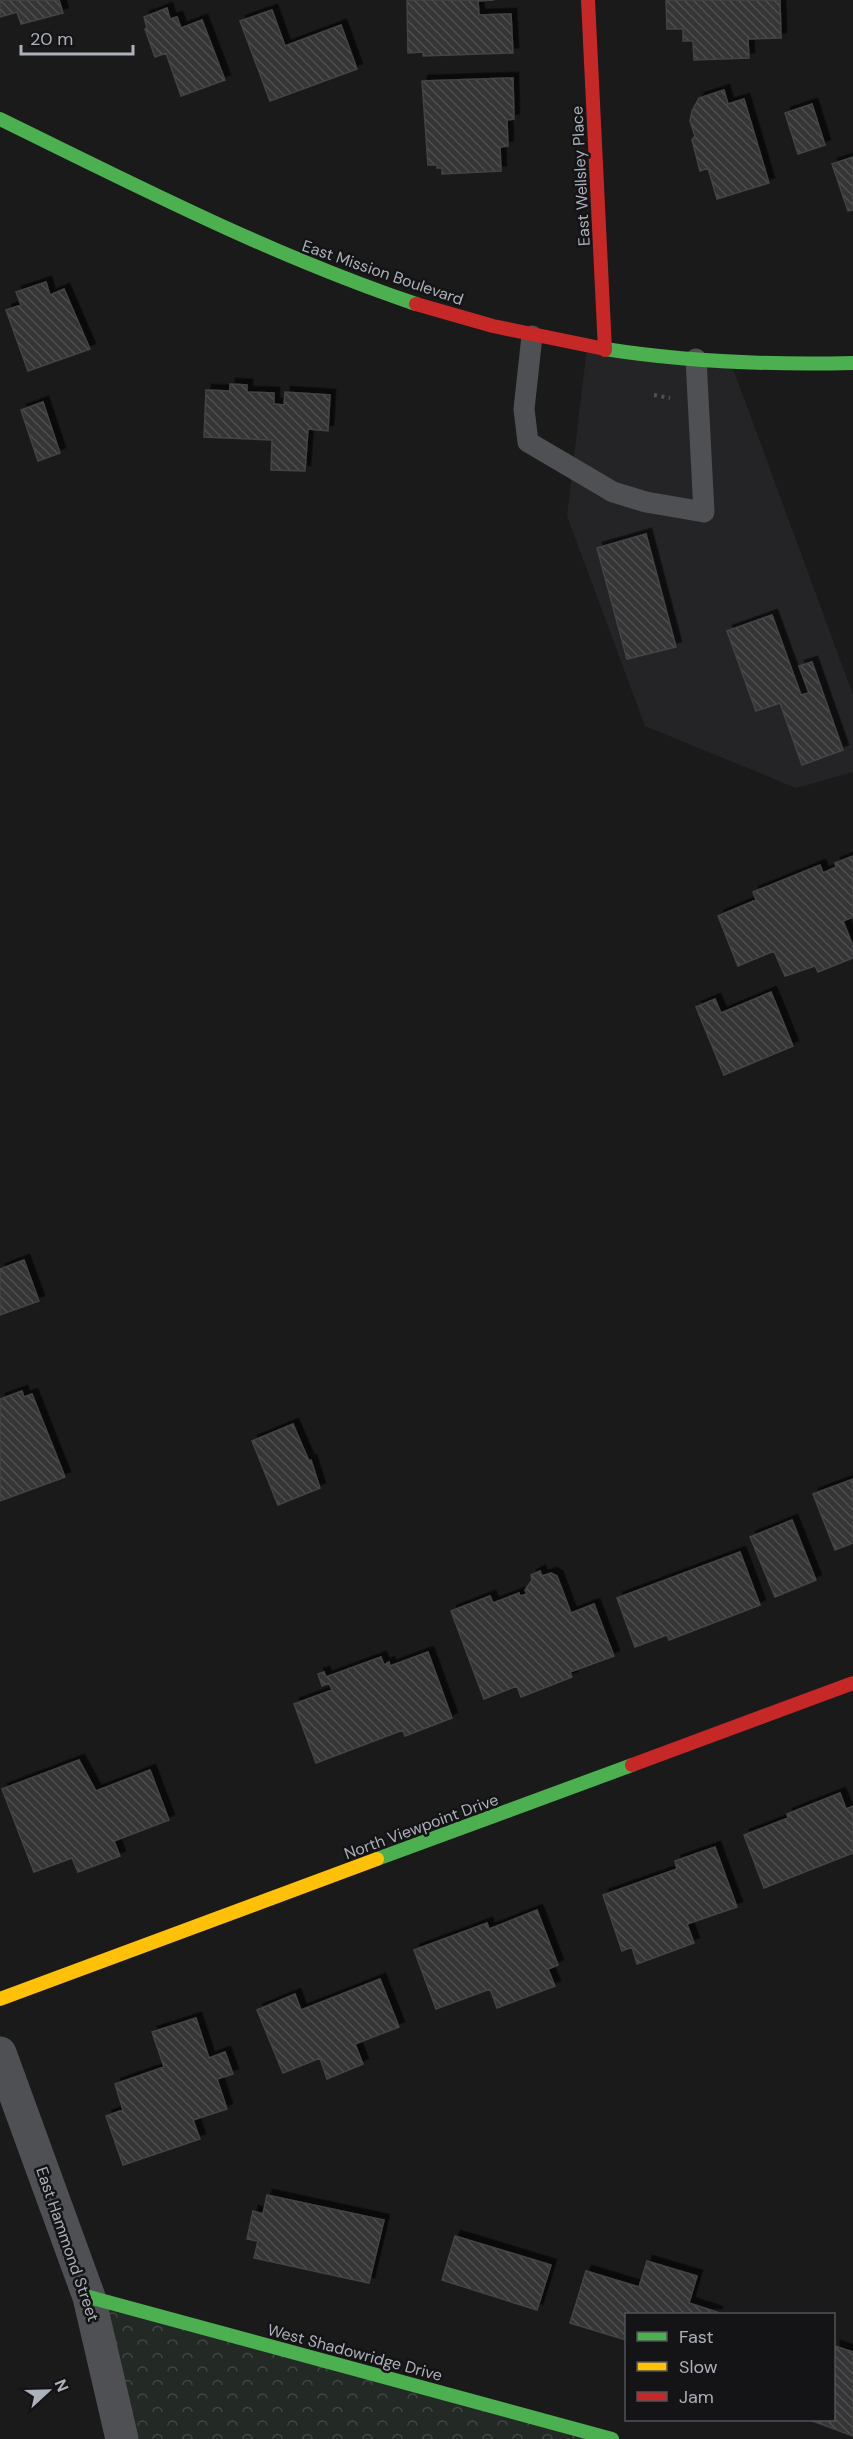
<svg xmlns="http://www.w3.org/2000/svg" width="853" height="2439" viewBox="0 0 853 2439" font-family="'DM Sans',sans-serif">
  <defs>
    <pattern id="park-crowns" width="20" height="18" patternUnits="userSpaceOnUse" patternTransform="scale(1.5)"><rect width="20" height="18" fill="#232924"/><path d="M2 6a3 3 0 1 1 6 0M12 15a3 3 0 1 1 6 0" fill="none" stroke="#404642"/></pattern>
    <pattern id="building-back-hatch" width="6" height="6" patternUnits="userSpaceOnUse" patternTransform="scale(1.5)"><rect width="6" height="6" fill="#343435"/><path d="M-1 5l2 2M0 0l6 6M5-1l2 2" fill="none" stroke="#4f4f50"/></pattern>
    <filter id="shadow"><feDropShadow dx="5.5" dy="-5.5" stdDeviation="0" flood-color="#0009"/></filter>
  </defs>
  <rect width="100%" height="100%" fill="#1a1a1a"/>
  <!-- built -->
  <path fill="#242426" d="M587,347L731,363L853,695V772L796,788L645,726L567,516Z"/>
  <!-- park -->
  <path fill="url(#park-crowns)" d="M89,2297L612,2439H122Z"/>
  <!-- building -->
  <path fill="url(#building-back-hatch)" stroke="#434446" stroke-width="1.5" filter="url(#shadow)" d="M0,0H59L63,13L21,24L17,12L0,17Z
    M407,0H494L478,1L479,15L511,14L513,53L423,56V52L408,53Z
    M666,0H780L781,38L748,39L749,58L694,60L693,41H683V29H667Z
    M167,8L170,19L177,17L181,28L202,20L225,80L181,96L166,53L155,57L145,29L147,28L144,17Z
    M272,10L285,46L341,25L357,69L270,101L240,21Z
    M513,78L514,119L507,120L508,146L500,147L501,171L442,174V168H437V165H428L422,81Z
    M724,90L728,104L744,99L769,183L717,199L708,168L700,171L692,140L695,136L690,121L692,111L699,98Z
    M812,104L825,145L798,154L785,113Z
    M853,157V210L848,211L832,164Z
    M46,282L50,295L64,289L90,349L28,371L6,310L21,305L16,292Z
    M230,384L247,385V392L274,393V404L284,405L285,392L330,395L328,431L308,429L305,471L271,470L272,440L204,437L206,390L230,391Z
    M43,402L60,453L38,461L21,410Z
    M646,534L676,647L627,659L597,548Z
    M772,615L801,695L809,693L799,666L812,662L843,750L802,765L780,703L756,711L727,631Z
    M853,856V917L843,921L853,946V958L818,972L815,966L785,976L774,951L738,966L718,916L756,900L753,892L820,865L823,873L836,867L835,863Z
    M771,992L793,1046L724,1075L696,1007L715,999L721,1013Z
    M24,1260L39,1301L0,1315V1269Z
    M22,1391L24,1397L32,1394L65,1477L0,1501V1399Z
    M293,1424L309,1461L311,1460L320,1488L278,1505L252,1441Z
    M853,1479V1543L835,1550L813,1494Z
    M792,1520L816,1580L775,1597L750,1537Z
    M740,1552L760,1605L669,1640L667,1635L635,1647L617,1598Z
    M540,1571L542,1576L551,1573L557,1576L571,1613L594,1604L614,1656L570,1672L572,1677L521,1697L517,1686L484,1699L451,1611L490,1596L493,1603L519,1593L520,1596L527,1594L525,1590L532,1580L531,1575Z
    M428,1652L452,1718L405,1736L403,1730L316,1763L294,1704L332,1690L329,1683L322,1686L318,1674L324,1672L326,1677L381,1657L384,1665L389,1662L390,1666Z
    M79,1760L96,1791L150,1770L169,1820L114,1841L120,1856L78,1872L72,1858L34,1872L2,1789Z
    M840,1793L846,1809L853,1806V1853L764,1888L744,1835L788,1818L787,1814Z
    M715,1847L737,1907L687,1924L694,1943L637,1964L632,1947L622,1951L603,1895L677,1869L675,1861Z
    M537,1910L558,1965L548,1969L555,1986L497,2008L490,1989L436,2009L414,1950L487,1923L489,1929Z
    M380,1979L399,2027L355,2044L363,2064L327,2079L320,2058L283,2073L257,2010L295,1994L301,2010Z
    M196,2018L209,2058L225,2052L233,2074L217,2079L227,2109L193,2120L200,2139L123,2165L106,2116L123,2110L115,2084L164,2067L152,2032Z
    M267,2195L384,2220L369,2283L254,2258L258,2241L247,2239L253,2211L263,2214Z
    M455,2236L551,2265L537,2310L442,2280Z
    M647,2261L697,2276L689,2303L717,2312V2314H626V2340L570,2323L586,2271L639,2287Z
    M835,2346L853,2352V2436L810,2420H834Z"/>
  <g fill="none" stroke-linecap="round" stroke-linejoin="round">
    <!-- path -->
    <path stroke="#505154" stroke-width="4" stroke-dasharray="3 4.5" stroke-linecap="butt" d="M654,395L670,398"/>
    <!-- lane -->
    <path stroke="#4f5053" stroke-width="21" d="M532,336L524,409L528,442L613,492L646,502L704,512L696,359"/>
    <!-- street -->
    <path stroke="#4f5053" stroke-width="33" d="M0,2053L89,2297L122,2439"/>
    <!-- fast -->
    <path stroke="#4caf50" stroke-width="14" d="M0,119C137,186 271,255 416,304
      M605,349C688,362 770,365 853,363
      M377,1859L632,1765
      M89,2297L612,2439"/>
    <!-- slow -->
    <path stroke="#ffc107" stroke-width="14" d="M0,1999L377,1859"/>
    <!-- jam -->
    <path stroke="#c62828" stroke-width="14" d="M588,0L605,350
      M416,304L493,326L605,349
      M632,1765L853,1683"/>
  </g>
  <g text-anchor="middle" stroke-width="5" stroke-linejoin="round" paint-order="stroke">
    <!-- street labels -->
    <g font-size="16" fill="#adb1b9" stroke="#141416">
      <text transform="translate(580 176) rotate(-93)" y="6">East Wellsley Place</text>
      <text transform="translate(383 272) rotate(19)" y="6">East Mission Boulevard</text>
      <text transform="translate(421 1826) rotate(-20)" y="6">North Viewpoint Drive</text>
      <text transform="translate(68 2244) rotate(71)" y="6">East Hammond Street</text>
      <text transform="translate(355 2352) rotate(15)" y="6">West Shadowridge Drive</text>
    </g>
  </g>
  <!-- legend -->
  <rect x="625" y="2313" width="210" height="108" fill="#141416" stroke="#515357" stroke-width="1.5"/>
  <rect x="637" y="2332" width="30" height="9" fill="#4caf50" stroke="#515357" stroke-width="1.5"/>
  <text x="679" y="2343" font-size="18" fill="#adb1b9">Fast</text>
  <rect x="637" y="2362" width="30" height="9" fill="#ffc107" stroke="#515357" stroke-width="1.5"/>
  <text x="679" y="2373" font-size="18" fill="#adb1b9">Slow</text>
  <rect x="637" y="2392" width="30" height="9" fill="#c62828" stroke="#515357" stroke-width="1.5"/>
  <text x="679" y="2403" font-size="18" fill="#adb1b9">Jam</text>
  <!-- north arrow -->
  <g transform="translate(48 2391) rotate(68)" stroke="#141416" stroke-width="4.5" paint-order="stroke">
  <path d="M0-4.5L10 22L0 15L-10 22Z" fill="#adb1b9"/>
  <text y="-9" font-size="16" font-weight="bold" text-anchor="middle" fill="#adb1b9">N</text>
  </g>
  <!-- scale -->
  <path d="M21 45v9h112v-9" fill="none" stroke="#adb1b9" stroke-width="3"/>
  <text x="30" y="45" font-size="18" fill="#adb1b9" stroke="#141416" stroke-width="4.5" paint-order="stroke">20 m</text>
</svg>
